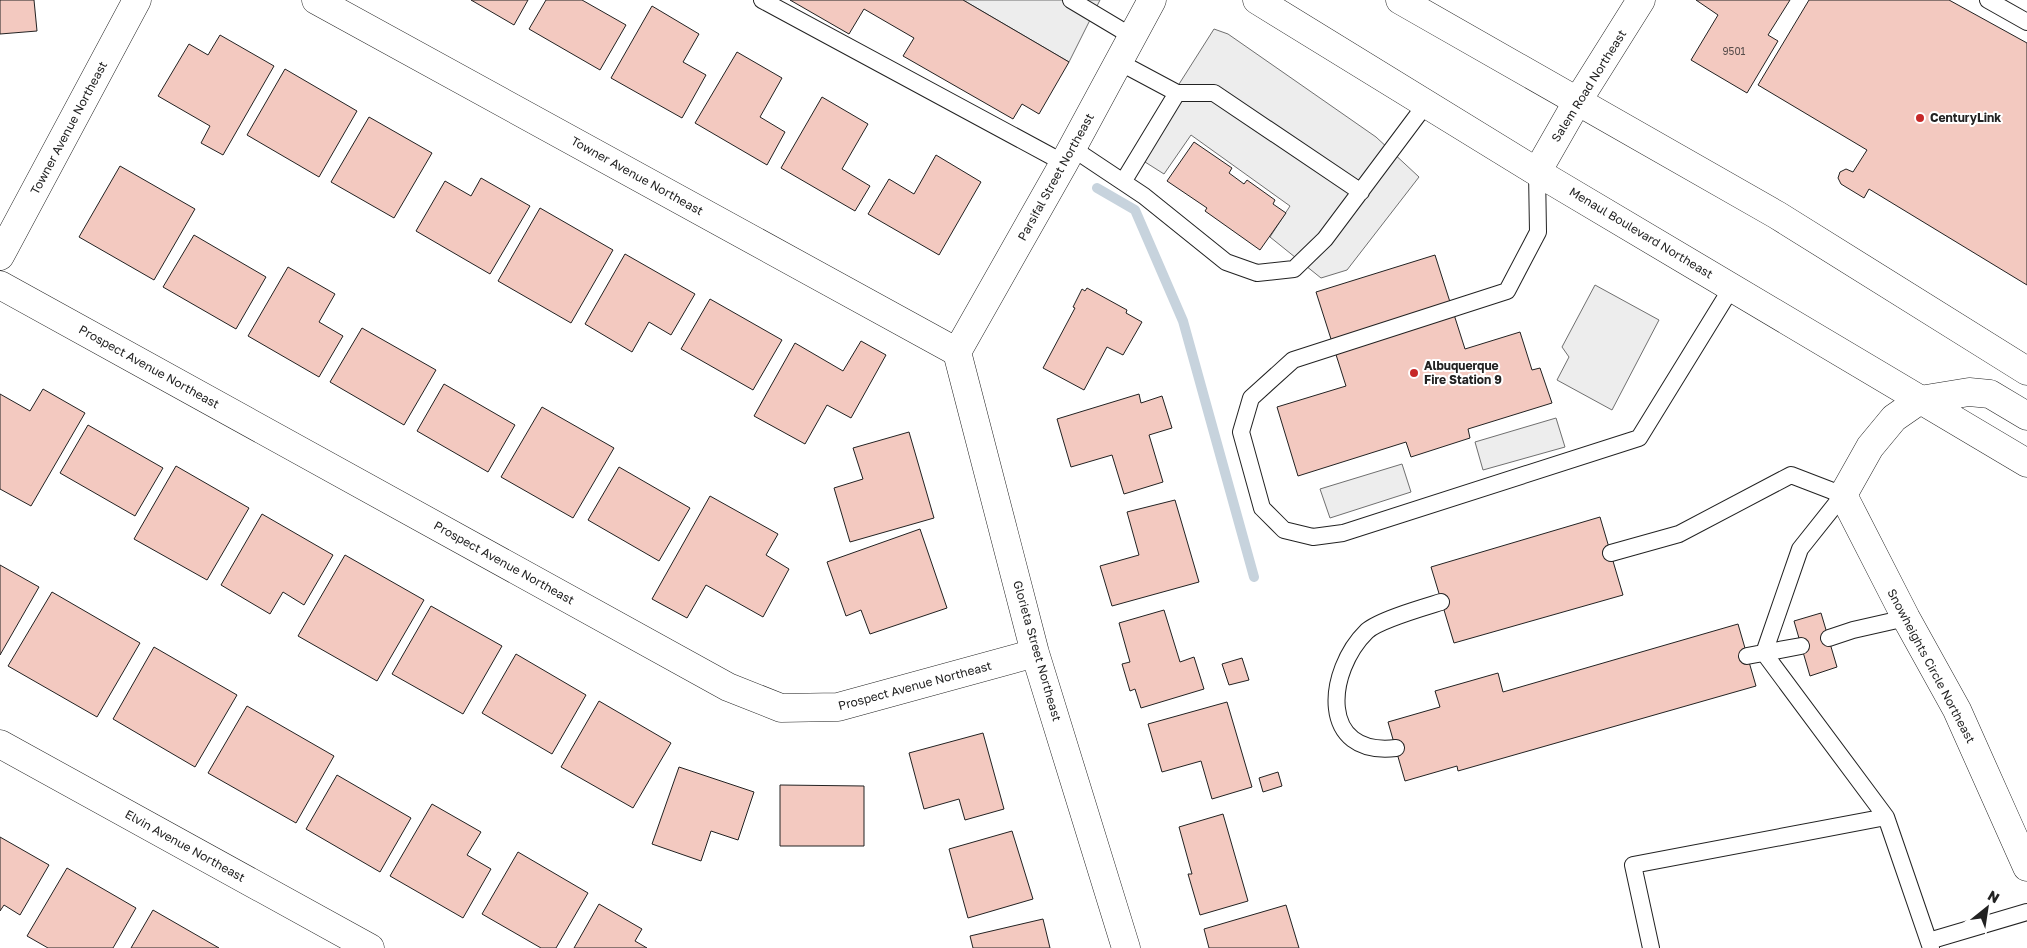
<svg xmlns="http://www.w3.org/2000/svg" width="2027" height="948" viewBox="0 0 2027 948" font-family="'Golos Text',sans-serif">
  <rect width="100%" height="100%" fill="#fff"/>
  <!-- parking -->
  <path fill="#ededed" stroke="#6f6f6f" d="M963,0H1100L1069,62Z
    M1214,29L1228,34L1376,137L1419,177L1347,270L1321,278L1270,237L1290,206L1191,135L1164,174L1134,155Z
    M1595,285L1659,320L1612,410L1557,380L1569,357L1562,347Z
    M1556,418L1565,447L1483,470L1475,442Z
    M1402,464L1411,492L1330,518L1320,489Z"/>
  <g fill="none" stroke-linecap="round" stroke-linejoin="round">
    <!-- stream -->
    <path stroke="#c7d3dd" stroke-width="10" d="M1097,188L1135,210L1183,321L1254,577"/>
  </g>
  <!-- building -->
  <path fill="#f3c9c0" stroke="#222" d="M0,0H34L37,31L0,34Z
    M471,0H528L514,25Z
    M546,0H582L626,25L600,70L529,29Z
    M790,0H963L1069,62L1039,114L1022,104L1013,119L903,56L914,38L864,9L849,34Z
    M1696,0H1790L1768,35L1778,41L1747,93L1691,60L1718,15Z
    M1809,0H1949L2027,43V285L1869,189L1864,198L1841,184L1838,178L1840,172L1846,169L1853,172L1867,150L1758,85Z
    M652,6L699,34L683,62L706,75L682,118L611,78Z
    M220,35L274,66L223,155L201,143L210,126L158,96L189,44L208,55Z
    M737,52L782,78L760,117L785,132L767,165L695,123Z
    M285,69L357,111L319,177L247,135Z
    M822,97L868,124L842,169L870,186L855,211L781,168Z
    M369,117L432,153L394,218L331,182Z
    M1194,142L1232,168L1229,173L1244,184L1247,180L1275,200L1273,204L1286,213L1260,250L1205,211L1207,208L1167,181Z
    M936,155L981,182L939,255L868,214L889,179L914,194Z
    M120,166L195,209L154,280L79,237Z
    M481,178L530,206L490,274L416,231L445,181L471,196Z
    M540,208L613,250L571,323L498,281Z
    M194,235L266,277L236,329L163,287Z
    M625,254L695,294L671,335L649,322L632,352L585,324Z
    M1435,255L1465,349L1520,332L1532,370L1540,368L1552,403L1468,429L1470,438L1411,457L1406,442L1298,476L1277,407L1346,386L1316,292Z
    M288,267L335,294L319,322L343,336L319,377L248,336Z
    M1087,288L1127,310L1126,313L1142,322L1123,355L1107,347L1084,390L1043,368L1075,308L1073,307L1082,289L1085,291Z
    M710,299L782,340L753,390L681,349Z
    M362,328L436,370L404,425L330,382Z
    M861,341L886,355L851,418L827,405L805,444L754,416L795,343L843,371Z
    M444,384L515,425L488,472L417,431Z
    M43,389L85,413L31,506L0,489V394L30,411Z
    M1139,394L1141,403L1162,396L1172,428L1149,435L1163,482L1124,494L1112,455L1071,467L1057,419Z
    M542,407L614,448L573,518L501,477Z
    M88,425L163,468L135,516L60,473Z
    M909,432L934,518L850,542L834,488L863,479L853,448Z
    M176,466L249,508L207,580L134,539Z
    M619,467L690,508L659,561L588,520Z
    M710,496L778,534L766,555L789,569L763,617L706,585L687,618L652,599Z
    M1175,500L1199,582L1112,606L1100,566L1139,555L1127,512Z
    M262,514L333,555L304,605L283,592L270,614L221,585Z
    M1600,517L1623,595L1454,643L1431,567Z
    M920,529L947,608L870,634L861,610L846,616L827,562Z
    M345,555L424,600L377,681L298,636Z
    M0,565L39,587L0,655Z
    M52,592L140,643L97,717L8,666Z
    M431,606L502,646L463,714L392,674Z
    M1164,610L1180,662L1194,657L1204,689L1141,708L1135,689L1130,691L1122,664L1130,662L1119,623Z
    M1821,613L1837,667L1810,676L1794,621Z
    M1738,624L1756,686L1458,771L1457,766L1405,781L1388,722L1440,707L1435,691L1498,673L1503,692Z
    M154,647L237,695L195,767L113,719Z
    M516,654L586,695L552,754L482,713Z
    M1242,658L1249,680L1229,685L1222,664Z
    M599,701L671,743L633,808L561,767Z
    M1227,702L1252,787L1212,799L1201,761L1162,772L1148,724Z
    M247,706L334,756L296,823L208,773Z
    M983,733L1004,809L965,820L959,799L924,809L909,753Z
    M679,767L754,792L738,840L711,831L701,861L652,844Z
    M1278,772L1282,786L1263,792L1259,778Z
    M337,775L411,818L380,872L306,829Z
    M780,785L864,786V846H780Z
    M432,804L481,832L467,855L491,869L463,918L390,876Z
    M1223,814L1248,901L1200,915L1188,874H1192L1179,827Z
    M1012,831L1033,899L968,918L949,849Z
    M0,837L49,865L20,915L4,905L0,911Z
    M518,852L588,893L556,948H541L482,914Z
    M67,868L136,908L113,948H48L27,936Z
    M599,904L642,929L635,941L647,948H574Z
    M1286,905L1299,948H1209L1204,929Z
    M153,910L219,948H131Z
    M1043,919L1050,948H973L970,936Z"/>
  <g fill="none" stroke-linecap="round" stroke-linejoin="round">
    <!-- service casing -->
    <g stroke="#222" stroke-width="18">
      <path id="service" d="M762,0L1064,163
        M1071,0L1133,37
        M1988,0L2027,22
        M1119,62L1177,93H1214L1361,192
        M1072,148L1144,196L1226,262L1257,273L1294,269L1325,239L1426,104
        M1537,172L1538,232L1507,291L1293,360L1251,398L1241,432L1262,508L1284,530L1313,537L1343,533L1639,438L1732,287
        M1123,182L1177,93
        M1611,553L1679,534L1791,475L1843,495L1800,549L1764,653L1886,817
        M1829,638L1853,630L1906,618
        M1747,656L1801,646
        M1396,748C1318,757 1326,671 1367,631C1379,620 1425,607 1441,602
        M1929,941L2027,912
        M1651,948L1633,865L1886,817L1931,948"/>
    </g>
    <!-- minor casing -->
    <g stroke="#222" stroke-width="29">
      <path id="minor" d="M316,0L957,352
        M1537,172L1577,102L1641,0
        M0,256L137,0
        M0,285L728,687L781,708L838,707L1035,653
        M957,352L1035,653L1126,948
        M957,352L1064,163L1152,0
        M1920,400L1894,418L1870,447L1843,495L1906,618L1957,710L2027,867
        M0,744L370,948"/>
    </g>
    <!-- secondary casing -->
    <g stroke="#222" stroke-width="29">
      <path id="secondary" d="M1257,0L1537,172L2027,463
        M1400,0L1777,215L2027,371
        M1920,400L1969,392L1990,394L2027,416"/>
    </g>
    <!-- service -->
    <use href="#service" stroke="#fff" stroke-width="16"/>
    <!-- minor -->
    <use href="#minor" stroke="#fff" stroke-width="28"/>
    <!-- secondary -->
    <use href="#secondary" stroke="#fff" stroke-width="28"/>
  </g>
  <!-- markers -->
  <g fill="#c62828" stroke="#fff" stroke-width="2">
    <circle cx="1920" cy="118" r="5"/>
    <circle cx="1414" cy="373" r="5"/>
  </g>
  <g text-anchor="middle" stroke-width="4" stroke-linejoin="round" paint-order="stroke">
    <!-- number labels -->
    <g font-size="10" fill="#564c4a">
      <text x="1734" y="55">9501</text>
    </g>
    <!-- street labels -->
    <g font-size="12" fill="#222" stroke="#fff">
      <text transform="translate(1589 86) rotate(-58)" y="4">Salem Road Northeast</text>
      <text transform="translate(69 128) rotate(-62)" y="4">Towner Avenue Northeast</text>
      <text transform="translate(637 176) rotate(29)" y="4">Towner Avenue Northeast</text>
      <text transform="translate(1056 177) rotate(-61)" y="4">Parsifal Street Northeast</text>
      <text transform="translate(1641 233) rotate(31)" y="4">Menaul Boulevard Northeast</text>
      <text transform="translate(149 367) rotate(29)" y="4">Prospect Avenue Northeast</text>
      <text transform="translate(504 563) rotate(29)" y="4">Prospect Avenue Northeast</text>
      <text transform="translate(1037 651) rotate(74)" y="4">Glorieta Street Northeast</text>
      <text transform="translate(1931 666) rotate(62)" y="4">Snowheights Circle Northeast</text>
      <text transform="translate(915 686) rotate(-15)" y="4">Prospect Avenue Northeast</text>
      <text transform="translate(185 846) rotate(29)" y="4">Elvin Avenue Northeast</text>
    </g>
    <!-- poi labels -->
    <g font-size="12" font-weight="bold" fill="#222" stroke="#fff" text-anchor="start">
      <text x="1930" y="122">CenturyLink</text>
      <text x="1424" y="370">Albuquerque<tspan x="1424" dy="14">Fire Station 9</tspan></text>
    </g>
  </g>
  <!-- north arrow -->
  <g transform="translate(1987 908) rotate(30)" stroke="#ffffff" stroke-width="4" paint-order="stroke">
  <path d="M0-4L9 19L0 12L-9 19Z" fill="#222222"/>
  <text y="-8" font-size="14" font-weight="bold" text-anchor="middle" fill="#222222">N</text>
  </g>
</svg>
